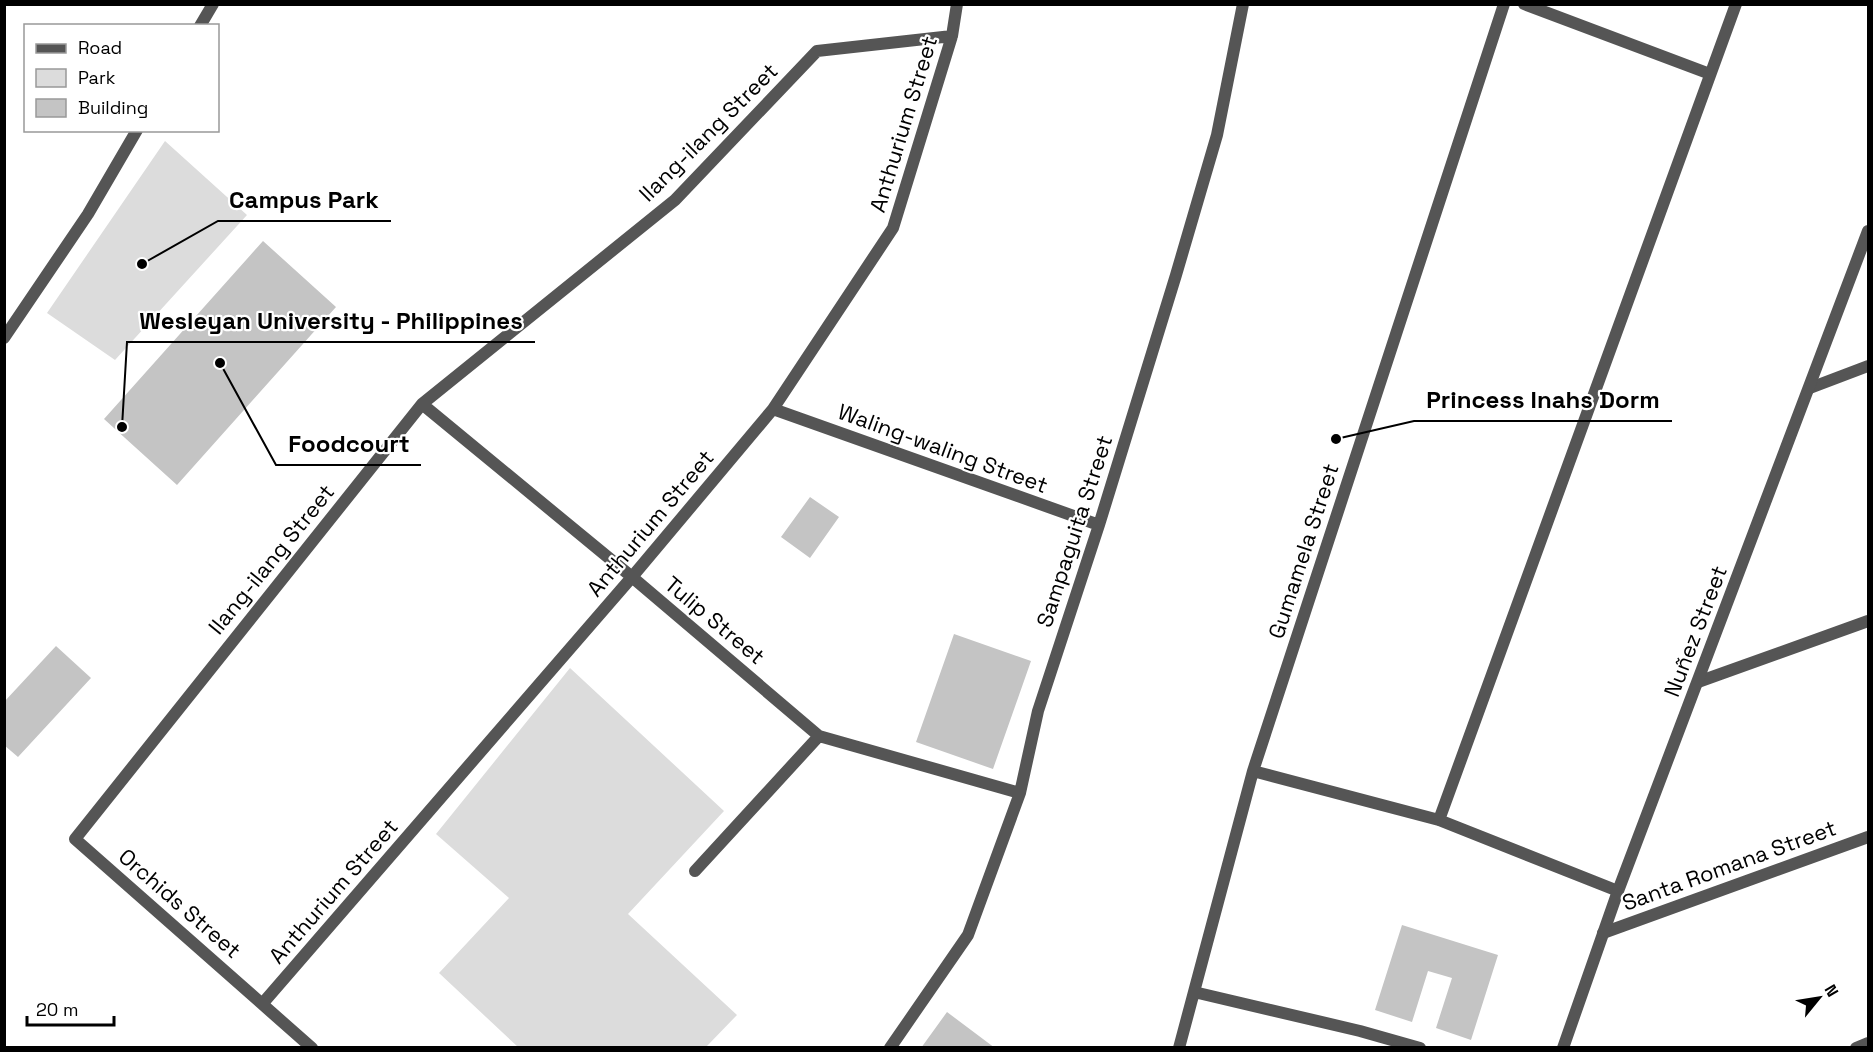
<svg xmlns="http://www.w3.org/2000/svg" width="1873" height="1052" viewBox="0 0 1873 1052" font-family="'Space Grotesk',sans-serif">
  <rect width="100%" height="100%" fill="#fff"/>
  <!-- green -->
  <path fill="#dcdcdc" d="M165,141L247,215L115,360L47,313Z
    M570,668L724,811L628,914L737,1015L706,1047H518L439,973L509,898L436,834Z"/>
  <!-- building -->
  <path fill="#c4c4c4" d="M263,241L336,307L177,485L104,419Z
    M810,497L839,517L810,558L781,537Z
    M954,634L1031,661L993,769L916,742Z
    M56,646L91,678L18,757L4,745V702Z
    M1402,925L1498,955L1471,1040L1436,1028L1452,978L1428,971L1412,1022L1375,1010Z
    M947,1012L995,1048H921Z"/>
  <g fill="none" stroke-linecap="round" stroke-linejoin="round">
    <!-- service -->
    <path stroke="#555" stroke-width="12" d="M200,26L213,4
      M4,338L88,214L137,130"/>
    <!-- minor -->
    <path stroke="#555" stroke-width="12" d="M1524,4L1710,74
      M1810,388L1868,366
      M422,404L632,577L819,736L1020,793
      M773,409L1099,525
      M1698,682L1868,621
      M1253,771L1439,820L1618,891
      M1439,820L1736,4
      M695,871L819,736
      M1603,933L1868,837
      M1194,992L1360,1031L1420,1048
      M263,1003L632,577L773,409L893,228L952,36L957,4
      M312,1048L75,839L422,404L675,200L817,51L952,36
      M890,1048L968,935L1020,793L1038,711L1099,525L1176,275L1217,135L1243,4
      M1179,1048L1253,771L1504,4"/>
    <!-- tertiary -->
    <path stroke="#555" stroke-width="12" d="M1563,1048L1618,891L1868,231
      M1856,1048L1868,1043"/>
  </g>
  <g text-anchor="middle" stroke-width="4.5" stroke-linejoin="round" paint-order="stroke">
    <!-- street labels -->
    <g font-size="22" fill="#000" stroke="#fff">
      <text transform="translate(903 124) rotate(-73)" y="8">Anthurium Street</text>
      <text transform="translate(708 132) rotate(-45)" y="8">Ilang-ilang Street</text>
      <text transform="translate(943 448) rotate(20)" y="8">Waling-waling Street</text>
      <text transform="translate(650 523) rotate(-50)" y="8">Anthurium Street</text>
      <text transform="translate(1074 531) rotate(-72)" y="8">Sampaguita Street</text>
      <text transform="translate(1303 551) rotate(-72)" y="8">Gumamela Street</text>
      <text transform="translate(271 559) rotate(-51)" y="8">Ilang-ilang Street</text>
      <text transform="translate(715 620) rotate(40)" y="8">Tulip Street</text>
      <text transform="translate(1695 631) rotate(-69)" y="8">Nuñez Street</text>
      <text transform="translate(1729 865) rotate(-20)" y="8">Santa Romana Street</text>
      <text transform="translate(333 891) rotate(-49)" y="8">Anthurium Street</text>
      <text transform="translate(180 903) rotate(41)" y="8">Orchids Street</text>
    </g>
  </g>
  <!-- callouts -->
  <path fill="none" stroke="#000" stroke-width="2" d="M142 264L218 221H391M122 427L127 342H535M1336 439L1414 421H1672M220 363L276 465H421"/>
  <g fill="#000" stroke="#fff" stroke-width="2">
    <circle cx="142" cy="264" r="6"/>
    <circle cx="122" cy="427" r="6"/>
    <circle cx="1336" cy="439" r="6"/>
    <circle cx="220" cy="363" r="6"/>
  </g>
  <g font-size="24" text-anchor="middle" font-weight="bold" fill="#000" stroke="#fff" stroke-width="4.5" stroke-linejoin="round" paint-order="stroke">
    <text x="304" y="208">Campus Park</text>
    <text x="331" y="329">Wesleyan University - Philippines</text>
    <text x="1543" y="408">Princess Inahs Dorm</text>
    <text x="349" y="452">Foodcourt</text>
  </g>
  <!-- border -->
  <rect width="1873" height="1052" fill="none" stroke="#000000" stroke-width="12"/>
  <!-- legend -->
  <rect x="24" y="24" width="195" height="108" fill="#ffffff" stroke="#999999" stroke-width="1.5"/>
  <rect x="36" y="44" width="30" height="9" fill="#555555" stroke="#999999" stroke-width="1.5"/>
  <text x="78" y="54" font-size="18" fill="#000000">Road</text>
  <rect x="36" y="69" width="30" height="18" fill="#dcdcdc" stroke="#999999" stroke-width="1.5"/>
  <text x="78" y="84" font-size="18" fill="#000000">Park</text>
  <rect x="36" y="99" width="30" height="18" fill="#c4c4c4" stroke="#999999" stroke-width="1.5"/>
  <text x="78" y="114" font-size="18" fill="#000000">Building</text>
  <!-- north arrow -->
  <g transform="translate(1819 998) rotate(60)" stroke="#ffffff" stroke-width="4.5" paint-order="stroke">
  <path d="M0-4.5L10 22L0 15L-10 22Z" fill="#000000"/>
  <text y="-9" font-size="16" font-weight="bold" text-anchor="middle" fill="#000000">N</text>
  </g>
  <!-- scale -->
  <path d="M27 1016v9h87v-9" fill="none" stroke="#000000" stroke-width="3"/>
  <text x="36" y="1016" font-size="18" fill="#000000" stroke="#ffffff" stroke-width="4.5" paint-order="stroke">20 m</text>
</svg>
